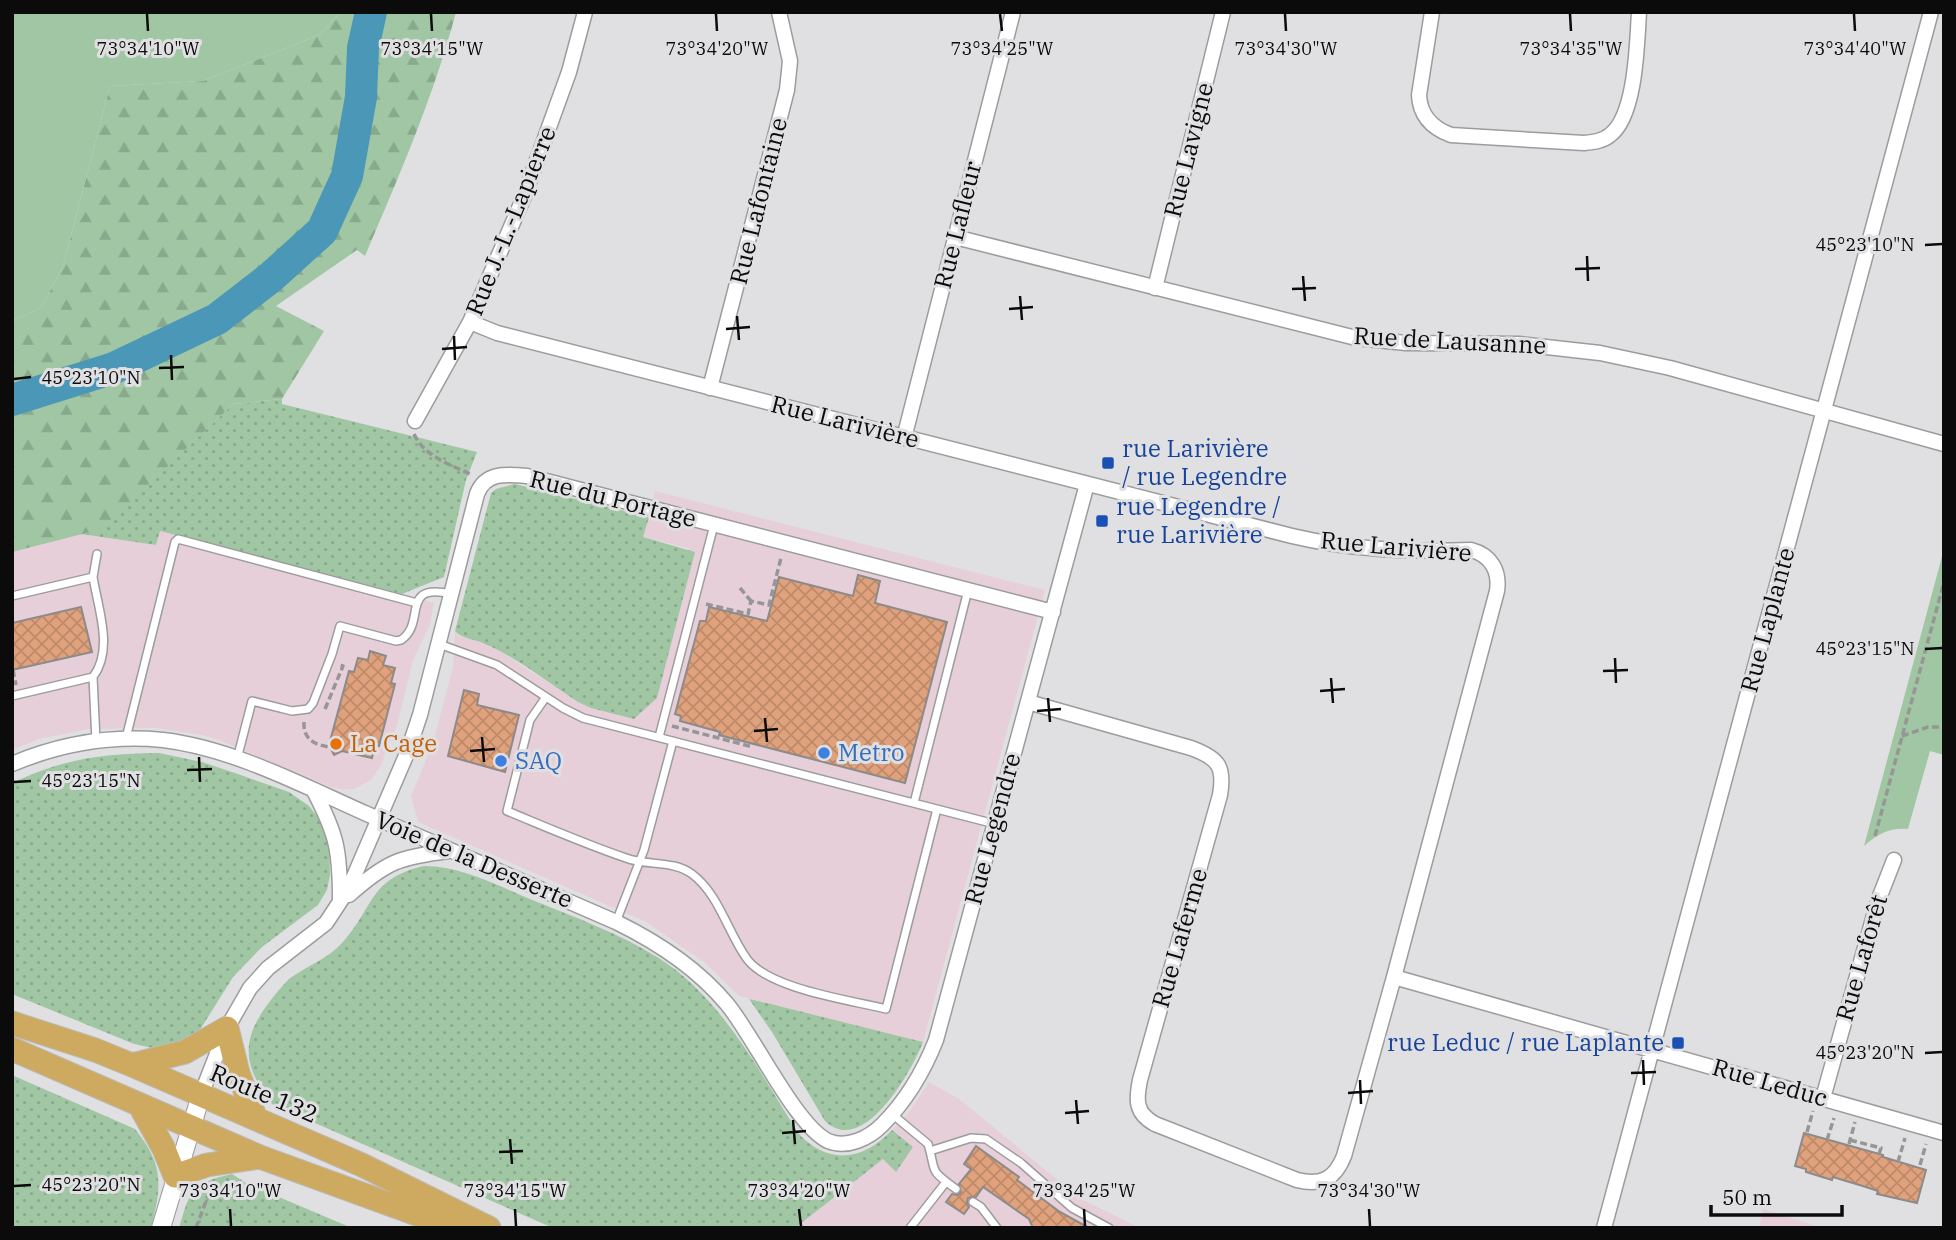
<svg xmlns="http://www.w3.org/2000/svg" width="1956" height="1240" viewBox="0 0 1956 1240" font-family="'IBM Plex Serif',serif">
  <defs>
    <pattern id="grass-dots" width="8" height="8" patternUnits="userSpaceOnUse" patternTransform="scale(1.75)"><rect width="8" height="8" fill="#a0c6a4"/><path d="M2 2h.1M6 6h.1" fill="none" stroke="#88a98c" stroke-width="1.8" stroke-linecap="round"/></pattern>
    <pattern id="forest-firs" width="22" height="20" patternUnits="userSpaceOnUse" patternTransform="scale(1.75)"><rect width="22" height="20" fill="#a0c6a4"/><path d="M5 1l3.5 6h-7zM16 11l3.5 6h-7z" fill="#88a98c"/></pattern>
    <pattern id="building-cross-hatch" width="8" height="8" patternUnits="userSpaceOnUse" patternTransform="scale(1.75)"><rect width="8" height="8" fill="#dfa27c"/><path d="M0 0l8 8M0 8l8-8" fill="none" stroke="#be8a6a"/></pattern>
  </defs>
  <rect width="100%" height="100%" fill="#e0e0e2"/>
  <!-- commercial -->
  <path fill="#e7cfd9" d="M655,491L1045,590L923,1042L739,996L704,962L646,922L418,822L411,796L433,743L453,667L455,631L459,636L484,643L501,652L578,702L691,549L643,537Z
    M160,531L434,603L430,625L413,660L397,725L381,765L371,780L354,789L344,790L331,787L219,740L202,735L156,728L89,729L39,739L12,750V552L81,534L156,545Z
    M929,1082L959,1099L1081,1199L1140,1228H795L883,1159L874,1146L882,1140L909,1112Z
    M1763,1209L1822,1228H1759Z"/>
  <!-- grass -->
  <path fill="url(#grass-dots)" d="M282,399V404L477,452L466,480L444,577L402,594L160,531L156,545L81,534L102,528L233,404Z
    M515,484L649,517L643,537L695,552L657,698L634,719L591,708L578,702C548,683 518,658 485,644C475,639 462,639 455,631L491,493L496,489Z
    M159,753L202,762L235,773L289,792L309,806L321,821L329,836L330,875L327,890L318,905L262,947L233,977L198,1033L188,1040L161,1050L134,1044L12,994V783C65,758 102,754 159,753Z
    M424,866C463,866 500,887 535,901C576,918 619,933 657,957C722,997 759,1072 799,1134C829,1166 864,1160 892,1130L913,1147L896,1172L883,1159L795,1228H553L272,1104C246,1070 239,1045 265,1008C272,998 280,988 289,979C306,966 328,959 342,943C375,907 368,879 424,866Z
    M749,999L771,1004L923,1042C912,1071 863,1158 825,1121L772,1032Z
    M12,1075L135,1129C164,1165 162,1185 151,1228H12Z
    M232,1174L246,1183L352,1228H179C190,1190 192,1183 232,1174Z"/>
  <!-- forest -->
  <path fill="url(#forest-firs)" d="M341,12H456C434,96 399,176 365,256L357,250L276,306L324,331L282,399L233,404L102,529L12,552V321L41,308L63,266L110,86L203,81L319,35Z"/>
  <!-- green -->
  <path fill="#a0c6a4" d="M12,12H341L319,35L203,81L110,86L63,266L41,308L12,321Z
    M1944,549V755L1930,751L1908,829C1890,827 1877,834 1864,846Z"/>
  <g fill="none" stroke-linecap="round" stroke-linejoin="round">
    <!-- river -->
    <path stroke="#4b97b7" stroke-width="32" d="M12,400L114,368L217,319L271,277L322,231L347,176L361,97L363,48L371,12"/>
  </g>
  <!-- building -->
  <path fill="url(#building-cross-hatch)" stroke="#8c8b8a" stroke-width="2" d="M858,575L880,581L875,603L947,622L905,783L719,735L720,732L680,721L681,716L675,714L700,621H706L709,607L767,621L779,577L853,596Z
    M81,607L92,652L12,670V623Z
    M370,651L386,656L383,665L395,668L391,683L395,684L379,746L375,745L372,758L342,751L334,755L329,745L349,671L354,672L358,658L368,660Z
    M464,690L479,694L477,705L519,715L505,772L448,756Z
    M1804,1133L1883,1155V1157L1926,1170L1917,1203L1877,1194L1878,1191L1866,1187L1833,1177L1832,1180L1806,1172V1169L1795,1166Z
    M976,1146L1019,1177L1017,1180L1060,1212L1089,1228H1033L1029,1219L983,1187L976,1197L968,1198L967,1202L969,1207L964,1214L946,1202L952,1194L958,1195L961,1192L959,1184L971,1169L964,1164Z"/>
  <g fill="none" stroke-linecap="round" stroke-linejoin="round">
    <!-- service casing -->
    <g stroke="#9c9c9d" stroke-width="10">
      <path id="service" d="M93,577L97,554
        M12,596L93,577C98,609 114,649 93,677
        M439,644L497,665L563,708L583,718L995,824
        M12,696L93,677L96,741
        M546,697L530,720L507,811C546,827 585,844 626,858C647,866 673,860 692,874C719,894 728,933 747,959C769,989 850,1000 886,1009L937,809
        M659,737L714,525
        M126,738L175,542L178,539L417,603
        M237,759L252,701L292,711L308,709L313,703L332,654L340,626L396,641L401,640C427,623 399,582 451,594
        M914,803L968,590
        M616,922L644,850L673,741
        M892,1114L928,1144C937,1173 927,1168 956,1189
        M930,1151L971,1138L986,1139L1021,1163L1072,1208L1109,1228
        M973,1202L981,1207L997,1228
        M910,1228L946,1182"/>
    </g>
    <!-- minor casing -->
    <g stroke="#9c9c9d" stroke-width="17">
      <path id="minor" d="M1432,12L1419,95C1420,116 1432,128 1451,135L1584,143C1594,142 1603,141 1610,135C1636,116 1637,43 1639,12
        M955,237L1356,338L1406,343L1519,344L1600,353L1670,368L1944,444
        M1155,288L1223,12
        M470,322L497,333L1292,536C1351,550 1410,552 1471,550C1491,555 1500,571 1497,591L1394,977L1344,1156C1335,1179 1321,1186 1297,1180L1155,1124C1135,1113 1136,1100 1140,1080L1220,795C1225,766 1218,758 1191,748L1028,702
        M710,388L787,90L790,61L779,12
        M415,421L470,322L523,199L569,72L585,12
        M904,438L1013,12
        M12,764C60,744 111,735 163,740C232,748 304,786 367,814C450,850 533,886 616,922C657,942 697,968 727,1004C753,1035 796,1126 828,1141C847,1149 869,1138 882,1125C907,1100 923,1073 936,1040L1087,484
        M314,791C337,835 340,851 340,900
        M349,895C386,862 399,857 449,851
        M1394,977L1944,1133
        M201,1095L227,1028L250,988L268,968L326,923L349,888L408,751L420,715L477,494C485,472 506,474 527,476L1053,612
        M1823,1098L1878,901L1894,860
        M1604,1228L1931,12"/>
    </g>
    <!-- tertiary casing -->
    <g stroke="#9c9c9d" stroke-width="20">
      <path id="tertiary" d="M161,1228L201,1095"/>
    </g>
    <!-- trunk casing -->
    <g stroke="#bbb" stroke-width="25">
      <path id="trunk" d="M12,1023L95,1050L132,1065L362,1165L489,1228
        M12,1049L260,1157L455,1228
        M132,1065L185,1052L227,1028L238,1073L256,1119
        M140,1106L164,1149L175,1176L207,1165L260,1157"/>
    </g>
    <!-- path -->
    <path stroke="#969697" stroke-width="3.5" stroke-dasharray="7 3.5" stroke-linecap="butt" d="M414,434C424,456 449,464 470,474
      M740,588L751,601
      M706,604L748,614L751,601L769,605L781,558
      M13,670L16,685
      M325,709L343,666L339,665
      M304,722C303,739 314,745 330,747
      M672,726L753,747
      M1902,736L1928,727H1944
      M1875,836L1944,582
      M1807,1132L1813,1111
      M1827,1140L1834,1118
      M1850,1140L1881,1148L1879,1154
      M1849,1144L1855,1122
      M1898,1162L1905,1138
      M1920,1165L1926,1144
      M196,1228L212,1185"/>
    <!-- service -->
    <use href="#service" stroke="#fff" stroke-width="7"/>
    <!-- minor -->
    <use href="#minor" stroke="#fff" stroke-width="14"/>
    <!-- tertiary -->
    <use href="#tertiary" stroke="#fff" stroke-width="18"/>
    <!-- trunk -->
    <use href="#trunk" stroke="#ceaa60" stroke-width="23"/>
  </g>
  <!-- ticks -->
  <path fill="none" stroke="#0b0b0c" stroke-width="2.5" d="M147,14L148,31M431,14L432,31M716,14L717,31M1000,14L1002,31M1285,14L1286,31M1570,14L1571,31M1854,14L1855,31M1925,245L1942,244M1587,256L1588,281M1575,269L1600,268M1303,276L1305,301M1292,289L1316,288M1020,296L1022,320M1009,309L1033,307M737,316L739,340M726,329L750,327M454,336L455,360M442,349L467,347M171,355L172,380M159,368L184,367M14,379L31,377M1925,649L1942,648M1615,658L1616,683M1603,671L1628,670M1331,678L1333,703M1320,691L1345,689M1048,698L1050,722M1037,711L1061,709M765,718L767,742M754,731L778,729M482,737L484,762M470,751L495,749M199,757L200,782M187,770L212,769M14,782L31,781M1925,1053L1942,1052M1643,1060L1644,1085M1631,1073L1656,1072M1360,1080L1361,1104M1348,1093L1373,1091M1076,1100L1078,1124M1065,1113L1089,1111M793,1120L795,1144M782,1133L806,1131M510,1139L512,1164M499,1152L523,1151M14,1186L31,1185M230,1209L231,1226M515,1209L516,1226M799,1209L801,1226M1084,1209L1085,1226M1369,1209L1370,1226"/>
  <!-- markers -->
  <g fill="#1a4fb4" stroke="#e0e0e2" stroke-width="2.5">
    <rect x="1101" y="456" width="14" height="14" rx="3.5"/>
    <rect x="1095" y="514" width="14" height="14" rx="3.5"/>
    <rect x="1671" y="1036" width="14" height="14" rx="3.5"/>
  </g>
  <circle fill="#e8710a" stroke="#e0e0e2" stroke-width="2.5" cx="336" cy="744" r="7"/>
  <g fill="#3f7fe0" stroke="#e0e0e2" stroke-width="2.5">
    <circle cx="824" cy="753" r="7"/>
    <circle cx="501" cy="761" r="7"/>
  </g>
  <g text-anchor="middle" stroke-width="6" stroke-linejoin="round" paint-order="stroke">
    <!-- street labels -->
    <g font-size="24" fill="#0b0b0c" stroke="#e0e0e2">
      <text transform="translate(1189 150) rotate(-76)" y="8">Rue Lavigne</text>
      <text transform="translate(759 201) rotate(-76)" y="8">Rue Lafontaine</text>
      <text transform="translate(511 221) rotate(-68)" y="8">Rue J.-L.-Lapierre</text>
      <text transform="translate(958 225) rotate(-76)" y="8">Rue Lafleur</text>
      <text transform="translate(1450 341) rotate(3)" y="8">Rue de Lausanne</text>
      <text transform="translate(845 422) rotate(14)" y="8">Rue Larivière</text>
      <text transform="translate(613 499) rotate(14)" y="8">Rue du Portage</text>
      <text transform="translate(1396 547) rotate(5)" y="8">Rue Larivière</text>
      <text transform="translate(1768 620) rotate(-75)" y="8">Rue Laplante</text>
      <text transform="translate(993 829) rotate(-75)" y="8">Rue Legendre</text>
      <text transform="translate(474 860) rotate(23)" y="8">Voie de la Desserte</text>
      <text transform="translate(1180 938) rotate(-74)" y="8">Rue Laferme</text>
      <text transform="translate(1862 958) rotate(-74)" y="8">Rue Laforêt</text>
      <text transform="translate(1770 1083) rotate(16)" y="8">Rue Leduc</text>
      <text transform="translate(264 1094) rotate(23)" y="8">Route 132</text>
    </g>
    <!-- transit labels -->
    <g font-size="24" fill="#164399" stroke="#e0e0e2" text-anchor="start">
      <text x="1122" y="457">rue Larivière<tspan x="1122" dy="28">/ rue Legendre</tspan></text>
      <text x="1116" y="515">rue Legendre /<tspan x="1116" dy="28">rue Larivière</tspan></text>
      <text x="1664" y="1051" text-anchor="end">rue Leduc / rue Laplante</text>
    </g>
    <!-- food labels -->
    <g font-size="24" fill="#c56008" stroke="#e0e0e2" text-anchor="start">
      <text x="350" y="752">La Cage</text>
    </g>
    <!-- shop labels -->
    <g font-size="24" fill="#366cbe" stroke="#e0e0e2" text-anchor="start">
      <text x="838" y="761">Metro</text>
      <text x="515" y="769">SAQ</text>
    </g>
  </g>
  <g font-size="18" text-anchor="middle" fill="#0b0b0c" stroke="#e0e0e2" stroke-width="6" stroke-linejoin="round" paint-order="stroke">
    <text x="148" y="55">73°34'10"W</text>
    <text x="432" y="55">73°34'15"W</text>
    <text x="717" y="55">73°34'20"W</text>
    <text x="1002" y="55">73°34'25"W</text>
    <text x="1286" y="55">73°34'30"W</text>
    <text x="1571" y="55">73°34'35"W</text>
    <text x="1855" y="55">73°34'40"W</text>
    <text x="1865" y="251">45°23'10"N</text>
    <text x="91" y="384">45°23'10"N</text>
    <text x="1865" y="655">45°23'15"N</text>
    <text x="91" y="787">45°23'15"N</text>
    <text x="1865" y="1059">45°23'20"N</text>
    <text x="91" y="1191">45°23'20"N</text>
    <text x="230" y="1197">73°34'10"W</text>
    <text x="515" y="1197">73°34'15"W</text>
    <text x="799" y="1197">73°34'20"W</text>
    <text x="1084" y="1197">73°34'25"W</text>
    <text x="1369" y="1197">73°34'30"W</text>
  </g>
  <!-- border -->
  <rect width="1956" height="1240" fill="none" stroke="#0b0b0c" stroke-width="28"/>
  <!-- scale -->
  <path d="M1711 1205v10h131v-10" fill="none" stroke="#0b0b0c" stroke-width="3.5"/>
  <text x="1722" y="1205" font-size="21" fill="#0b0b0c" stroke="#e0e0e2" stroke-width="5" paint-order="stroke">50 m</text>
</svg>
